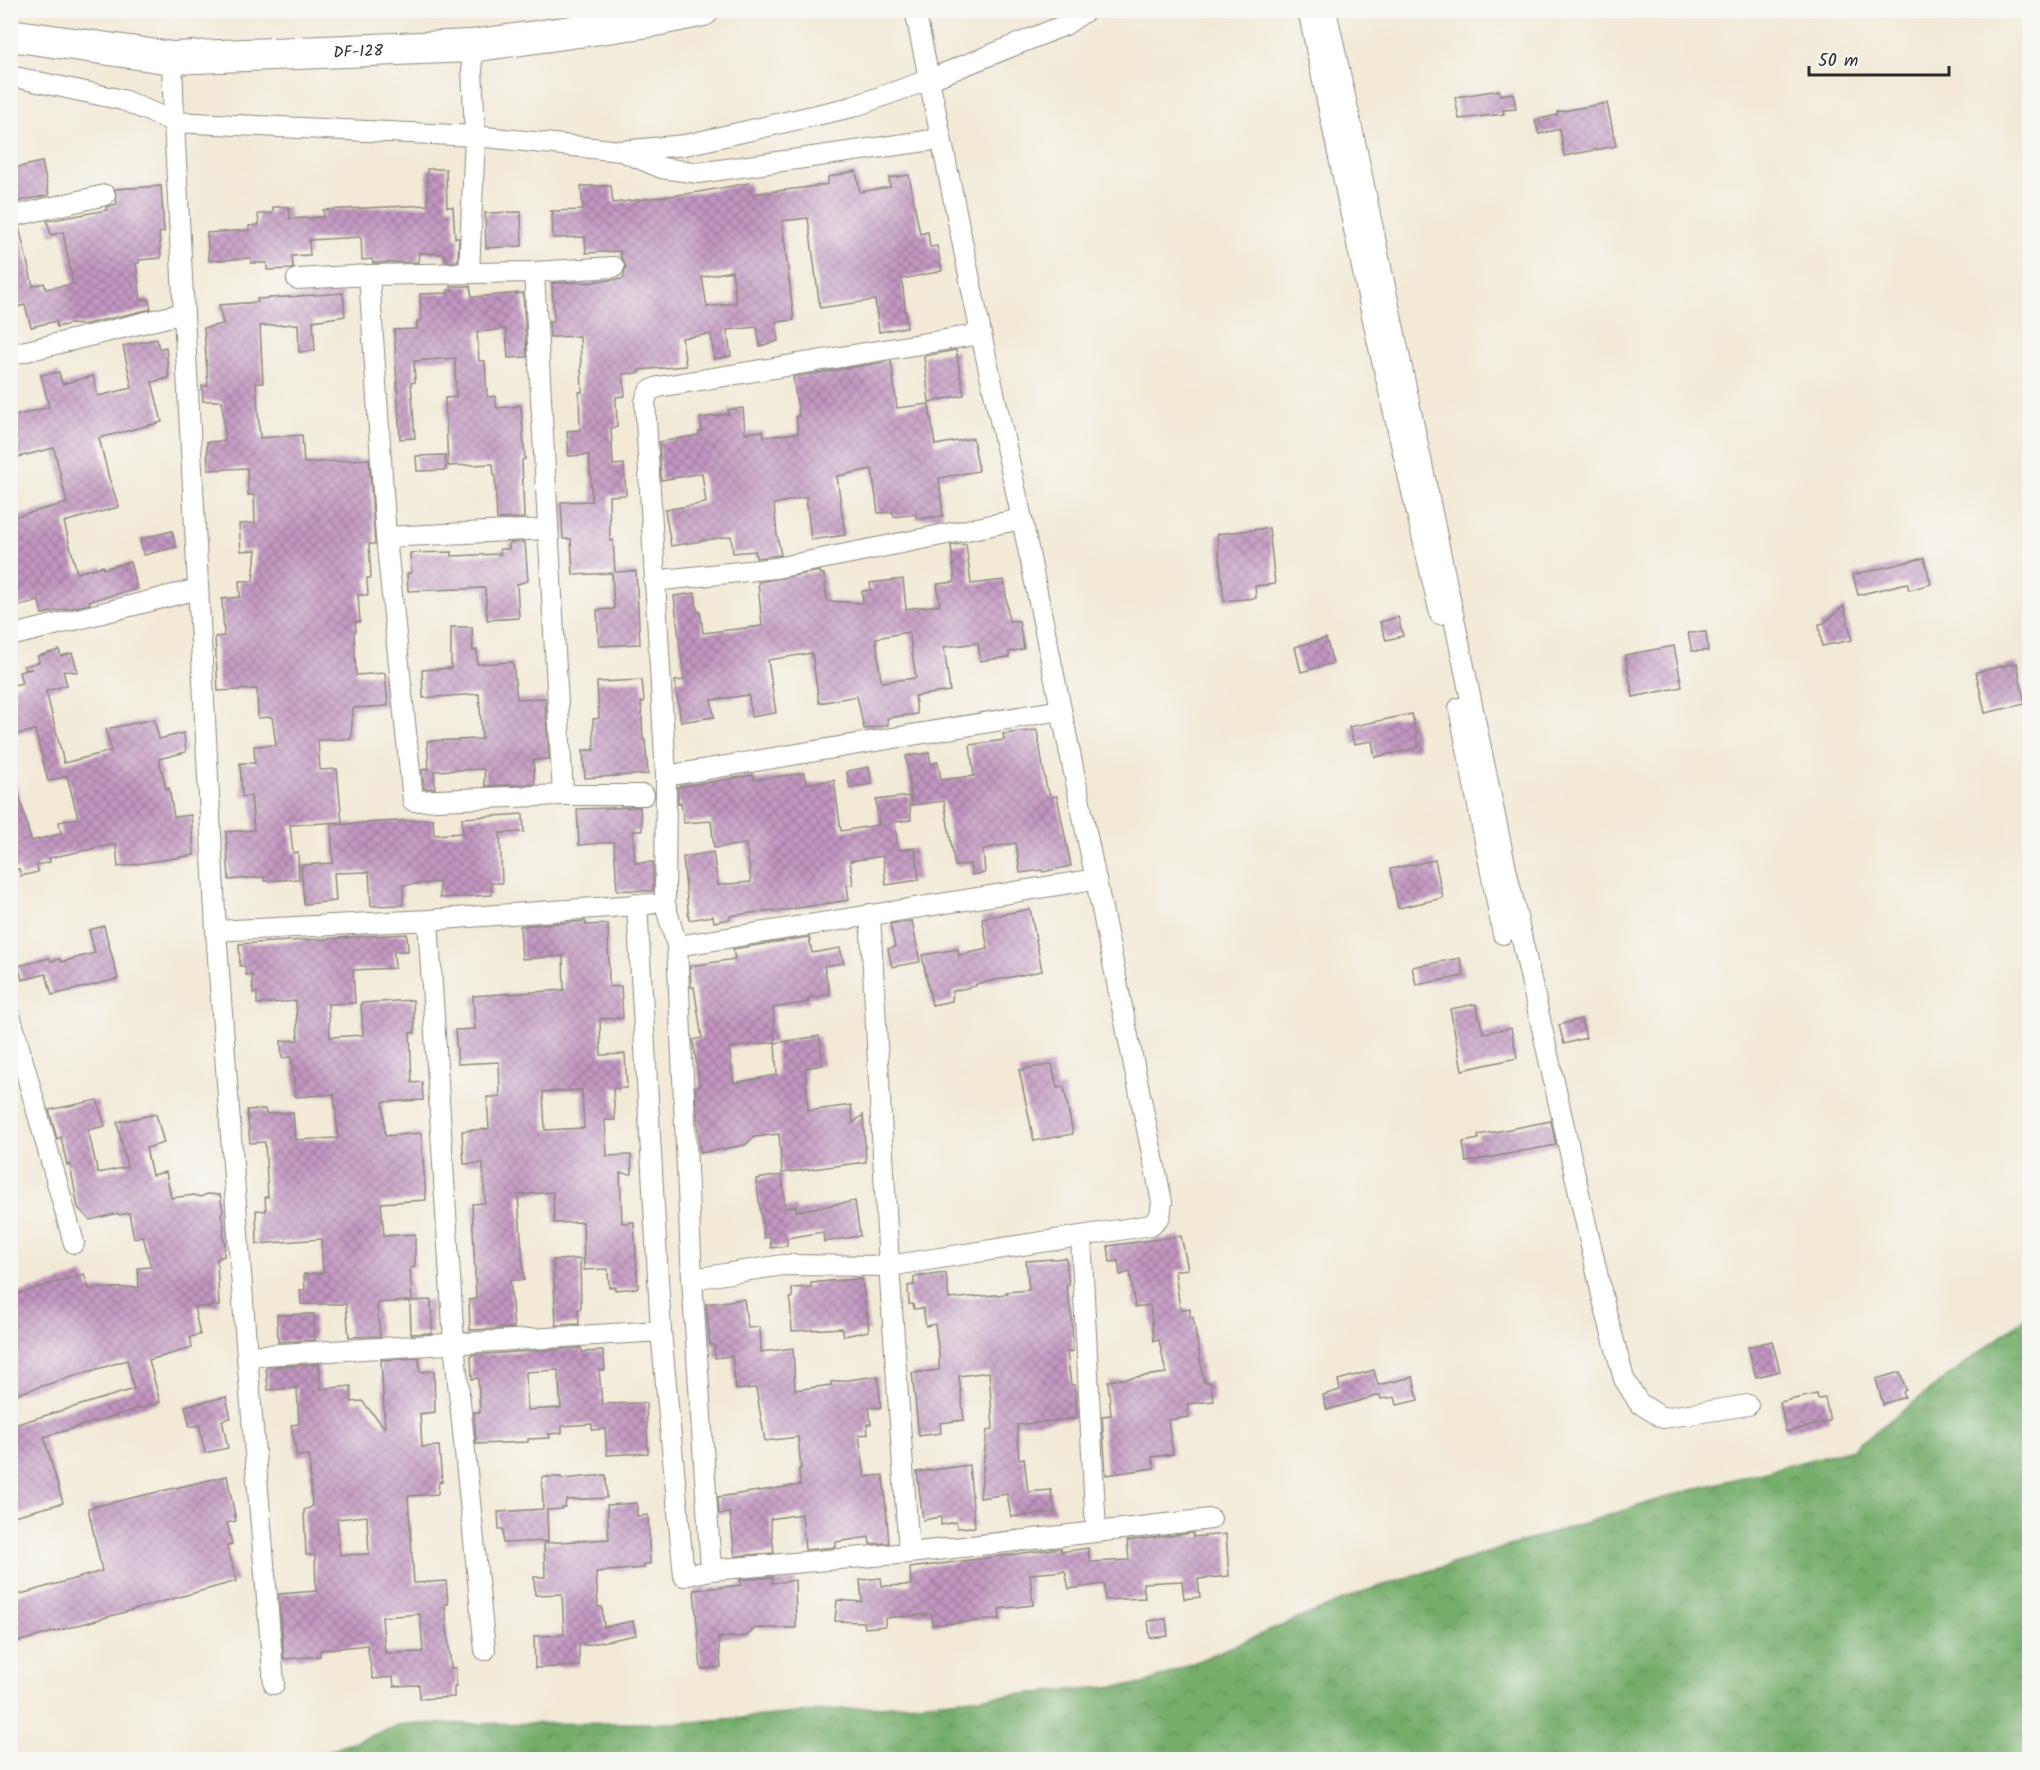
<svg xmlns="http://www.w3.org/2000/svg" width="2040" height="1770" viewBox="0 0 2040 1770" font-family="Kalam,sans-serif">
  <defs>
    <pattern id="forest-crowns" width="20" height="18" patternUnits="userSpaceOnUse" patternTransform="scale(1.5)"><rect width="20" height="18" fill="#76ae6c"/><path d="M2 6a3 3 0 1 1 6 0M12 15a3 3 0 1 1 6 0" fill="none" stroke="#618e59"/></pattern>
    <pattern id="building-cross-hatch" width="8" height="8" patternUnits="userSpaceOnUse" patternTransform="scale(1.5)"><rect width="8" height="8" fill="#c296c1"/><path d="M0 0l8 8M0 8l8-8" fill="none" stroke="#9e7b9d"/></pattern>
  </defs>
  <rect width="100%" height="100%" fill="#f6f6f2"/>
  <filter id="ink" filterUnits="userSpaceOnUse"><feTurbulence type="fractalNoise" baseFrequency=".0167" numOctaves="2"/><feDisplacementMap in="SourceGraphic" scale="12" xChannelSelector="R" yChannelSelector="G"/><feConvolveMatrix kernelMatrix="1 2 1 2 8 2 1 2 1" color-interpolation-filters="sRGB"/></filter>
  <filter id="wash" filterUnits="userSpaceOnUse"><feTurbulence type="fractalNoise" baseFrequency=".008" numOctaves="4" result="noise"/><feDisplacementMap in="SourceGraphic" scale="24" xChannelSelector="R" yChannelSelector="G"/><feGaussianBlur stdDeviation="1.35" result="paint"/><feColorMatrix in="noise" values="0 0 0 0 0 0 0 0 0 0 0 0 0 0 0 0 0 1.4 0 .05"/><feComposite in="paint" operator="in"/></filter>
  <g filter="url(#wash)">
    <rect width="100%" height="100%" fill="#f2ead7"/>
    <!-- forest -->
    <path fill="url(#forest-crowns)" stroke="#506c4c" stroke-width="1.5" d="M2029,1315V1759H307L403,1724L679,1723L1143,1684L1362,1592L1680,1493L1852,1449Z"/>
    <g id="blocks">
      <!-- building -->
      <path fill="url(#building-cross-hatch)" fill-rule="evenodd" d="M1499,90L1500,95L1513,93L1516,109L1503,110L1504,114L1459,119L1455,97Z
        M1607,103L1616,146L1564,156L1560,129L1539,134L1535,120L1557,115V112Z
        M42,162L49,195L10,203V169Z
        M427,169H446L447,207H453L455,238H459L458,261L446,262L444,254L419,253L418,262L373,263L372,259L362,260L361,237L309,240L310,255L292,256L293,268L291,269L267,270V263H251V258L209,261L207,233L249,230V226L259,225L258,214L273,213V207H289L290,219L324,217L323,210L428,205Z
        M856,171L860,192L890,187L889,178L909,175L920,234L928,232L930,247L937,246L942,271L902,279L907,327L879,332L875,300L820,308L808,218L782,221L794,320L776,322L778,341L760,346L757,327L727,330L731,356L714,359L711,334L682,338L686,366L639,370V373L623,374L625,396L616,397L617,427L611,428L613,465L624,464L626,495L609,496L610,541L613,540L615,572L636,571L640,644L599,646L597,610L614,609L612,573L573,575L571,539H563L561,502L592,501L589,455L569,456L567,431L580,430L579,392H582L580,336L550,337L549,321L554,322L552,283L595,282V281L623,279L626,266L621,257L620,251L586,253L585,237L553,238L552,214H554L551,211L583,210L581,186H611L613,203L693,193L749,183L751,194L802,188L828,184V177ZM732,271L736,303L707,307L702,277Z
        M161,186L164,232L159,233L161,258L139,260V263H136L141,300L149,299L151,309L82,325L70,324L57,327L56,321L31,327L25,305L10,309V287L18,286L10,255V229L19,227L33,286L44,283L46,289L73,284L63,232L51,235L47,221L107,210L106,207L117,204L115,189Z
        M521,212L522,246L486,248L485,213Z
        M451,286H470L472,297L523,293L527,357L508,358L506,329L477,332L479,361H485L487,397L495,396L497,408L521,406L525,459L522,460L524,518L497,519L495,475H494L493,464L448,466L445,398L456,397L455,358L414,361L415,382L411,383L415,438L400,439L394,330L417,329V321H421L420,294L448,293V290L452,291Z
        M343,293L345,316L313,321L315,351L299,352L298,324L260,326L263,383H256L260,438L302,435L304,463L369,459L375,544H369L371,578H367L368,595H358L360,622H355L356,631H354L356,675L385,673L388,706L353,708L351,739L318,740L320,770L337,769L342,822L290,825L293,853L298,852L299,879L264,881V877L229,880L226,832L254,830L251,796L242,797L240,763H255L254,746L276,745L272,717L258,718L257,689L218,691L215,637L224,636L222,599L240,597L239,581H253L256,550L241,551L239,524L255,523L254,495H248L247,468L208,470L207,442L225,441L222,401H203L202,386H208L204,328L223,324L219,305L258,302L257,299Z
        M157,339L159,349L166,347L169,378L152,382L162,422L99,438L109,478L119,507L64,522L77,573L103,566V569L130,562L137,589L89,601L90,604L42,614L39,601L19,606L16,596L10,597V518L67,503L54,448L10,459V417L49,407L41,375L59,372L62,384L93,376L98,396L132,388L123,346Z
        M956,350L964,395L929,402L924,356Z
        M891,361L897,408L929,404L935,445L973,438L979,471L939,478L943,516L917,519L916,514L894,517L893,512L878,513L872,469L837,476L845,535L811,540L806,497L774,504L777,535L781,555L756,558L755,551L733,553L731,536L671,546L665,510L706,503L702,473L661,480L659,442L699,435V432L702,431L700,418L729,414L728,410L743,408L745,433L763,431L764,437L798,433L796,416H799L793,377Z
        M445,455L446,470L417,471L416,456Z
        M1269,528L1275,584L1255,586L1256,598L1224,601L1217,534Z
        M172,531L176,547L144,555L140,539Z
        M525,542L528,581L517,584L519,618L487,620L485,588L408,591L407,573H411L410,553L452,552V556L500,554V549H509V543Z
        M966,544L971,584L1004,580L1009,621H1019L1024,649L1009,652V657L980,661L978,643L944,647L950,691L915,696L917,714L887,718L888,725L864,729L857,696L819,703L812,653L768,660L776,713L751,717L749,695L711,700L714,717L681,722L675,681L684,680L674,596L695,593L697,611H700L703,633L762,626L758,582L820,571L821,574H824L827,601L863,603L862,591L871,590L870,583L903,579L906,609L940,605L937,584L955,582L951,545ZM909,632L916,678L881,682L876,638Z
        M1924,558L1931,584L1909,590L1907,583L1858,595L1853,575Z
        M1844,606L1852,640L1822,646L1819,624L1824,623Z
        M1398,617L1403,636L1386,640L1380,622Z
        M451,627H472L473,651L477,650V664L513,662L517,699L545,698L549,759L533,760L535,784L485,786L484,769L434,771L435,788L424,789L422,770L429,769L427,741L482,739L479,694L423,698L422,670L451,668Z
        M1706,632L1708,651H1692L1688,633Z
        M1326,638L1333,663L1301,672L1295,647Z
        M1674,646L1682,687L1633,697L1625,655Z
        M59,650L61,656L72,653L78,672L63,671L67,685L46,691L64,763L111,751L106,729L154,719L159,739L184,733L186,752L159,759L166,789L169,788L174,817L191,815L194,855L118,867L116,844L49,858L50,862L37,865L38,872L21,876L19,869L10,871V783H16L31,841L61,834L59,822L78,818L67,776L48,781L35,730L10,736V686L22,683L19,672L32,669H24V666L39,662L38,656Z
        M2017,663L2025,704L1985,713L1976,672Z
        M642,680L644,702H641L643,740H645L648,774L585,778L583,750H594L593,719L599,718L597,682Z
        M1412,714L1419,748L1375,757L1372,741L1354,744L1349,727Z
        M1037,730L1046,785L1051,797L1057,796L1071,866L1043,872L1042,870L1020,873L1016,843L983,849L985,873L972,875L970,864L955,866L944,801L912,805L906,756L929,753L931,764L938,762L941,780L974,776L970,745L1004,740L1003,734Z
        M869,767L872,784L850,788L847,771Z
        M804,773L806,784L834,780L841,831L879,825L876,800L909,796L911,820L895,822L898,850L915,848L919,880L886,885L883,856L850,861L853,884L847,885L849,900L774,912L773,910L730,916V919L714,922L713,916L689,920L683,857L713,852L718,885L751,882L746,844L714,848L711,821L684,823L681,803L678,804V787L753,775L754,780Z
        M640,807L642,831H633L635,863L653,862V891L617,890L614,842L579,845L577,809Z
        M523,814L524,832L500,833L502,883H491L492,895L440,898L439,882L403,885V905L371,906L369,872L334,873L336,901L304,904L301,865L333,863L331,825L433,819L434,835L463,833L462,818Z
        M1435,860L1443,898L1398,908L1390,869Z
        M1030,909L1042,971L976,984V986L953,991L952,1001L932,1005L922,955L958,949L959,955L988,949L982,918Z
        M585,921L586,925L608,924L609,987L621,986L623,1018L600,1019L601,1055L625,1054L627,1088H613L615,1120H605L607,1156L631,1155L632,1174L620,1173L622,1223L634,1222L638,1288L615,1290V1287H609L608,1269L584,1270L583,1222L554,1223L553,1192L518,1195L524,1280H510L514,1328L470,1330L469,1300L476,1299L472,1204L485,1203L483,1163L464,1164L462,1131L489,1129L487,1097H500L499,1062L458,1064L455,1030L475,1029L473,996L564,990L563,956L522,959L520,926ZM582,1090L584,1128L545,1130L543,1092Z
        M912,921L920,962L892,967L888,949L895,947L890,924Z
        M104,926L118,979L52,995L46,974L22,980L18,966L50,958L51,961L60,959L61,962L95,953L89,930Z
        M407,934L408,951H394L395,968L353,970L355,1003L328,1004L330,1037L363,1035L361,1003L413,1000L415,1033H410L412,1083L422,1082L423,1100L383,1102L385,1136L421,1133L426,1200L381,1203L384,1236L415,1234V1267L410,1268L412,1301L431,1300L432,1333L411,1334L410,1301L377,1303L380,1336L349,1337L346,1304H301L300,1290H305L304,1274L323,1273L321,1239L257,1244L256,1210L266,1211L265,1197H268L265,1142L250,1143L247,1110L265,1109L266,1114L293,1112L295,1140L338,1138L334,1094L296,1097L291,1057L282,1058L281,1041L298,1040L296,1001L257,1004V993H253L252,975H246L245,966H240L239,944Z
        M809,937L812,953L840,948L844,963L824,966L830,994L808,998L809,1002L773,1008L775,1042L729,1048L734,1083L777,1075L775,1043L819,1036L823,1065L805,1068L808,1111L851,1105L853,1123L863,1115L866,1162L782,1173L779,1134L754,1137L745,1145L700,1153L695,1087L700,1086L693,1040L702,1038L694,987H691L690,966L735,959L733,949Z
        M1460,958L1464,976L1416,985L1412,967Z
        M1476,1004L1483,1033L1511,1028L1517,1058L1462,1070L1450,1009Z
        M1581,1019L1586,1038L1564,1044L1559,1025Z
        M1052,1064L1057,1088L1064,1087L1073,1134L1034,1141L1019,1070Z
        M97,1100L105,1126L88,1130L98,1173L127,1167L117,1122L156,1114L164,1143L146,1148L152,1175L166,1172L171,1198L194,1195L201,1197L207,1194L220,1195L223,1211L221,1214L224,1227L223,1237L225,1243L224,1256L217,1259L219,1306L194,1307L200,1335L190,1337L192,1348L149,1360L160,1402L44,1437L63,1503L10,1517V1426L134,1389L127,1360L10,1396V1296L84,1274L89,1289L139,1287L138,1268L151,1267L143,1236L134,1238L129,1213L119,1215L118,1213L90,1220L78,1208L70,1164L67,1165L61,1137L57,1139L49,1110Z
        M1551,1121L1556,1145L1466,1162L1463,1142L1479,1139L1478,1135Z
        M782,1175L785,1208L796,1206V1211L855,1201L860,1236L824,1242L823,1232L787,1238V1246L771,1248L770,1237L764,1238L756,1179Z
        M1181,1236L1188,1269L1175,1271L1180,1309H1190V1318L1193,1317L1204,1382H1210L1214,1401L1187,1404L1189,1417L1168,1420L1173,1454L1152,1457L1154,1468L1106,1475L1102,1416L1111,1415L1108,1381L1166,1373L1159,1340L1154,1341L1150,1305L1135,1307L1130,1272L1120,1275L1118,1261L1110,1262L1108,1246Z
        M1066,1258L1069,1285H1066L1072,1318L1073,1351L1067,1352L1071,1385H1075L1077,1418L1017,1425L1019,1459L1024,1458L1028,1492L1051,1490L1055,1512L1011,1517L1007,1494L980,1498L987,1430L993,1429L989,1372L959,1376L964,1420L940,1423L941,1433L919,1436L912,1373L939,1370V1356L935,1324L926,1326L923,1308L914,1309L913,1304H909L908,1286L914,1285V1277L946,1273L949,1299L1007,1294L1006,1292L1029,1290L1026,1261Z
        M580,1259L581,1309H578L579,1324L556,1325L553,1260Z
        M862,1279L869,1331L844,1336L842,1328L792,1331L790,1298H792V1288L811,1287V1283L830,1281Z
        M744,1299L748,1328L760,1327L761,1352L793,1348L795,1390L831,1385V1382L878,1376L881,1408L869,1407L871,1424H867L868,1434L859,1435L865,1477L883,1475L889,1543L870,1544L869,1537L836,1542V1547L805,1550L802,1514L770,1519L774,1553L735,1556L730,1513L719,1514L718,1497L800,1485L799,1469H801L798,1437L765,1441L756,1388L736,1390L732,1356L715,1358L714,1345H710L706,1304Z
        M314,1314L315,1340L278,1342L277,1315Z
        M1772,1341L1780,1371L1756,1377L1748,1347Z
        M581,1348L582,1352L603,1351L605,1370H599L602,1404L646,1403L648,1453L607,1455L605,1429L592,1430V1424L562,1426V1433L549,1434L550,1438L528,1439V1442L476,1444L474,1412H480L478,1378L472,1379L471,1355ZM558,1370L561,1408L527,1410L526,1372Z
        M419,1358L420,1372L434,1371L435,1412L420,1414L422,1447L439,1446L442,1482L439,1481L438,1494L408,1496L414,1583L446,1581L448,1604H445L451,1668H456V1686H454V1697L420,1699L419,1685L394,1686L393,1677L373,1679L367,1645L320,1650V1656L284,1659L279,1594L316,1591L315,1555H306L304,1510L312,1507L309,1455L297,1456L291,1425L299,1424L297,1388L268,1390L266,1367L319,1364L321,1389L351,1386L352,1402L362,1401L385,1428L381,1360ZM367,1516L369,1554L340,1555L337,1519ZM420,1614L423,1652L385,1653L382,1617Z
        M1374,1370L1378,1385L1413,1377L1418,1400L1397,1405L1395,1397L1381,1399L1380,1395L1327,1410L1323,1395L1340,1390L1338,1380Z
        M1900,1372L1906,1390L1903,1392L1905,1397L1883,1404L1876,1379Z
        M1817,1394L1818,1399L1825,1398L1830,1421L1786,1432L1780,1402Z
        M226,1397L231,1418L222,1420L228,1448L205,1453L199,1425L190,1427L185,1406Z
        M969,1465L975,1527L957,1528L956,1522L941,1525V1517L923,1520L917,1472Z
        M606,1475L607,1498L566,1500L565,1507H562V1509L547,1510L548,1541L503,1543V1529H499L498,1512L543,1509L542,1477H561V1479Z
        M227,1476L236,1521L227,1523L232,1544L227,1546L237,1581L10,1644V1597L102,1571L88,1508Z
        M637,1503V1516L648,1515L650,1564H644V1568L596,1572L598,1607H602L604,1627L633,1621L636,1635L587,1645L579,1644V1666L535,1668L534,1636L564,1635L562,1594L535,1595L534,1577H545L544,1543L609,1539L607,1505Z
        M1193,1533V1537L1226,1534L1229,1576L1198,1579L1200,1597L1184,1599L1182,1581L1143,1583L1145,1598L1105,1600L1104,1584L1069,1589L1065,1571L1030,1574L1033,1605L999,1609L1000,1619L932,1625V1614L885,1618V1626L865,1628L864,1622L835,1621L837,1600L862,1602L860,1580L881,1578L882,1586L911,1585L910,1568L1061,1548V1552L1088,1548L1090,1562L1129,1560L1127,1541Z
        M773,1577L772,1583L795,1580L796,1628H755L747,1636L718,1638L721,1667L701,1669L694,1590L742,1585L740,1580Z
        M1166,1619L1168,1636L1150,1638L1148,1621Z"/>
    </g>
  </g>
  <g filter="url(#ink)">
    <use href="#blocks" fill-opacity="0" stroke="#8e8a81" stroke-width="1.5"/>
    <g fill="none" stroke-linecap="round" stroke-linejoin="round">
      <!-- street casing -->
      <g stroke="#8e8a81" stroke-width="22">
        <path id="street" d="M1308,10L1377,339L1440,614
          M1326,10L1355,142L1505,864L1604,1304L1624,1379L1639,1403L1663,1418L1748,1405
          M172,58L174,122L216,931L247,1356L274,1684
          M10,76L123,100L174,122L475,136L621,151L685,145L852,107L928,80L1065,25L1087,10
          M624,152L662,168L698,173L940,139
          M10,217L105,195
          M534,272L614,267
          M469,273L475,136L471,46
          M297,279L369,275
          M10,355L184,313
          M386,537L548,529
          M654,581L776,568L1022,519
          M10,636L198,589
          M1459,708L1503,934
          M666,776L1061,710
          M563,795L534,272L369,275L386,537L413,801L563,795H644
          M637,904L661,1331L684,1576L711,1570L909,1553L1211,1519
          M870,914L889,1266L909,1553
          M428,920L454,1343L485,1650
          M216,931L428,920L650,904
          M677,946L1096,879
          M10,1015L74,1243
          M1081,1237L1096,1532
          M692,1279L783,1265L889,1266L1151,1225L1160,1216L1162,1202L1022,519L981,334L915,10
          M247,1356L661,1331
          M711,1570L692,1279L677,946L665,904L666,776L645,401L649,391L658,387L981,334"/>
      </g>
      <!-- primary casing -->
      <g stroke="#8e8a81" stroke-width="34">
        <g id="primary">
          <path id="s1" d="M10,35L172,58L471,46L650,21L703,10"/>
        </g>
      </g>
      <!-- street -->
      <use href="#street" stroke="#fff" stroke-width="20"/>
      <!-- primary -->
      <use href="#primary" stroke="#fff" stroke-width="32"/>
    </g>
  </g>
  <g text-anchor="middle" stroke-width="6" stroke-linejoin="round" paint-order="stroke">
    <!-- street labels -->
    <g font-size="16" fill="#2b2b2b" stroke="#f6f6f2">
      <text dy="6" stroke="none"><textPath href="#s1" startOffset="350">DF-128</textPath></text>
    </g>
  </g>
  <!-- margin -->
  <rect width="2040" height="1770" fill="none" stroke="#f6f6f2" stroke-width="36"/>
  <!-- scale -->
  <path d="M1809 66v9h140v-9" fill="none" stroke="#2b2b2b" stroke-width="3"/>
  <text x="1818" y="66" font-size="18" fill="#2b2b2b" stroke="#f6f6f2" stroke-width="4.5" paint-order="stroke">50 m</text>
</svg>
